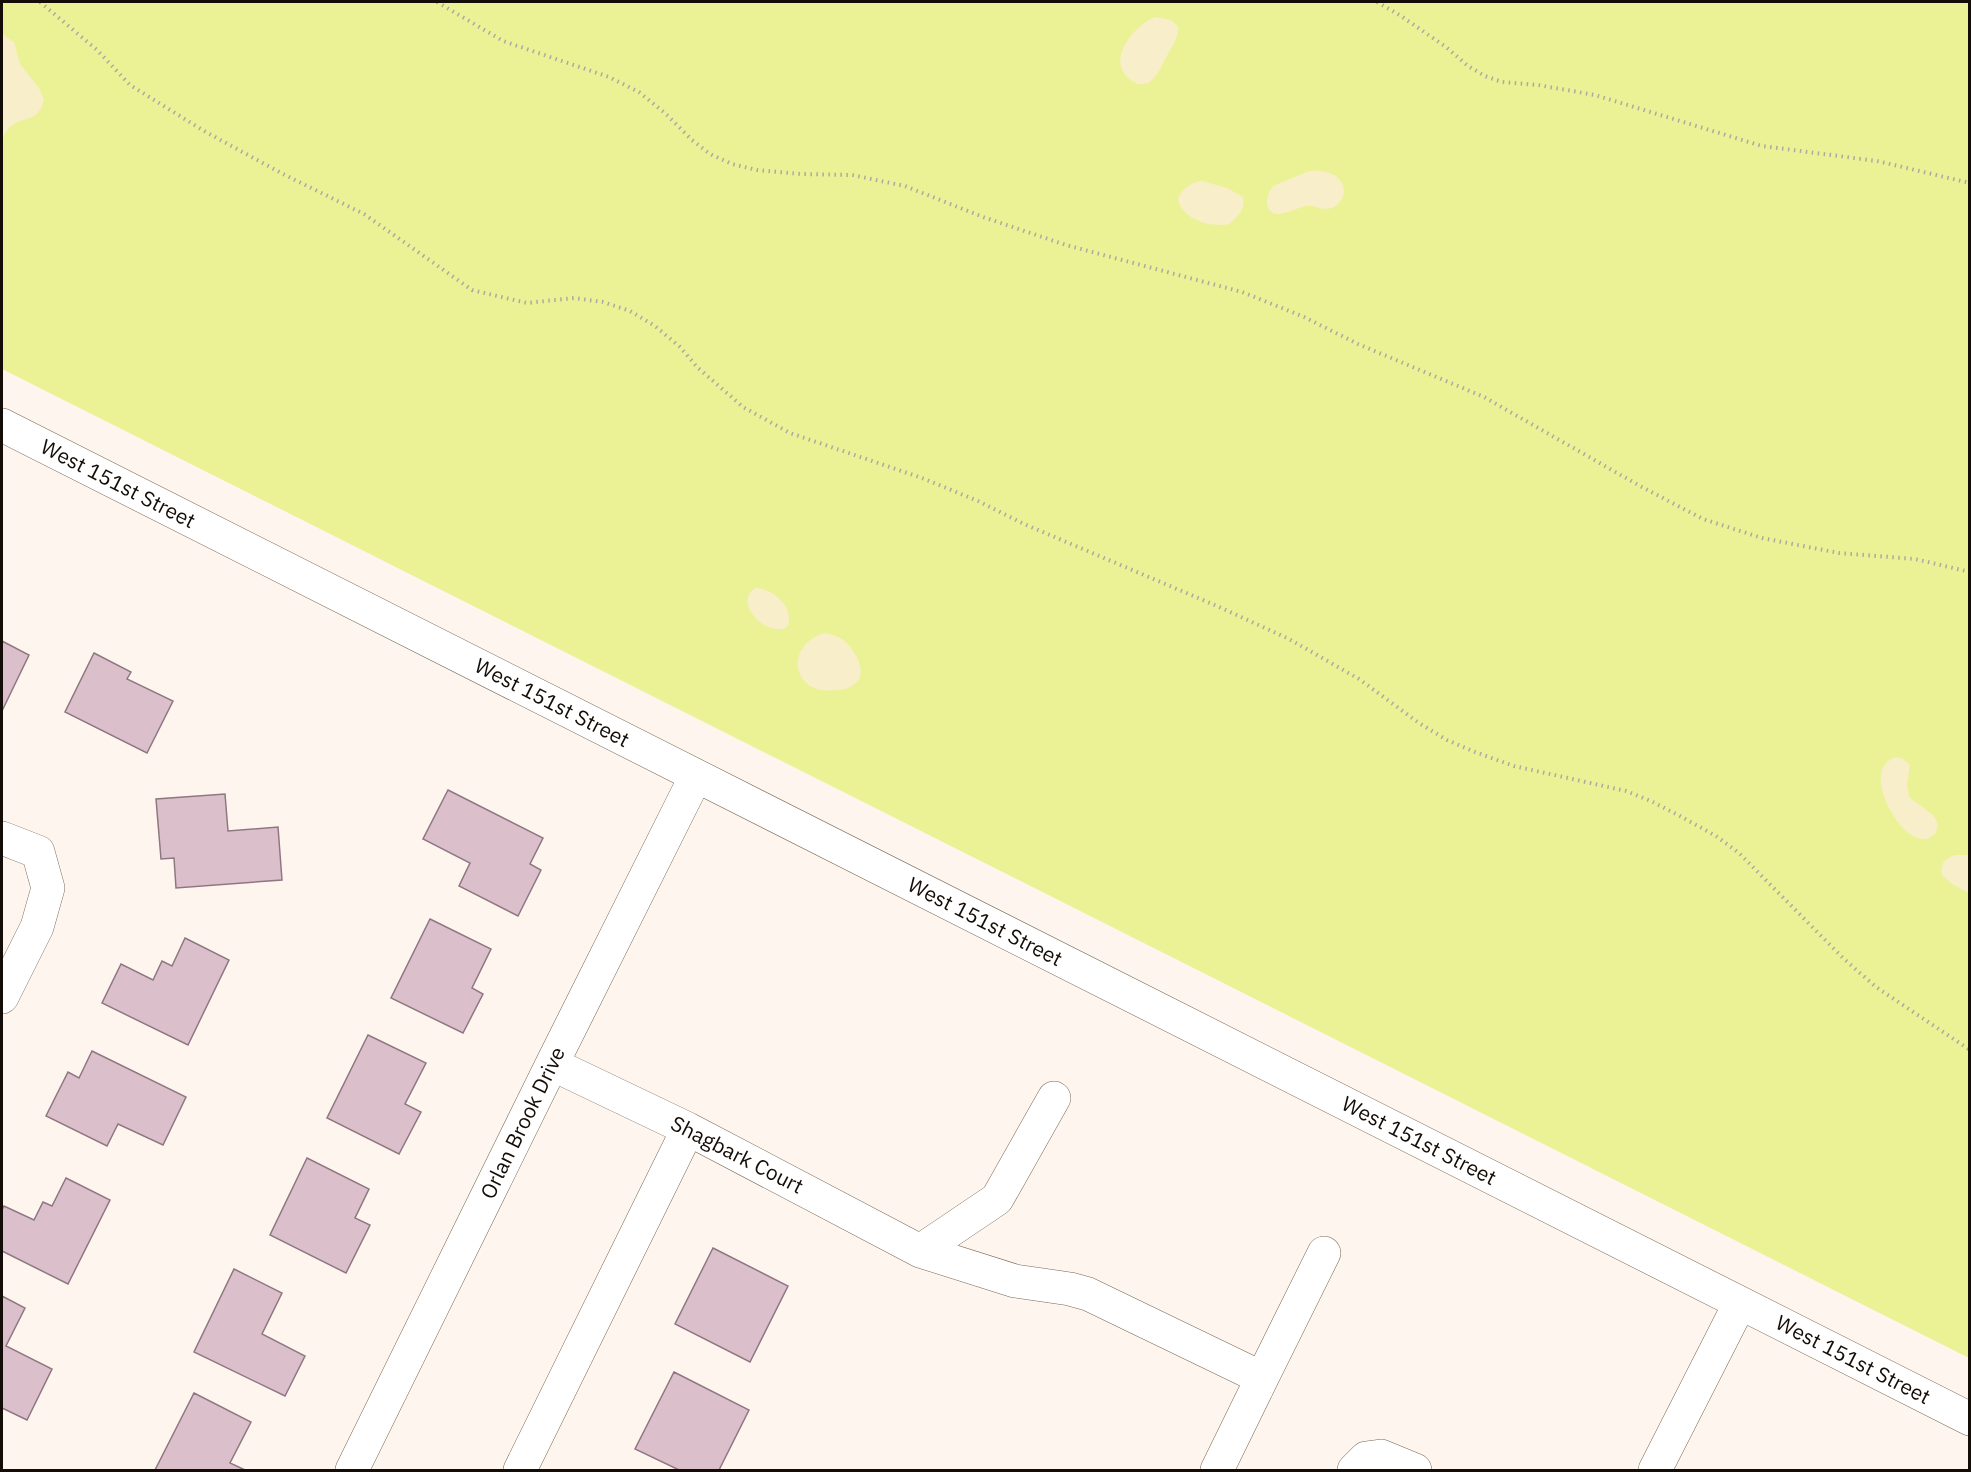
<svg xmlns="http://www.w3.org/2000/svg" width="1971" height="1472" viewBox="0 0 1971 1472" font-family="'IBM Plex Sans',sans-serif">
  <rect width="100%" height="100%" fill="#fef6ee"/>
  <!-- green -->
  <path fill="#ebf296" d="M2,2H1969V1358L2,369Z"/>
  <!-- sand -->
  <path fill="#f8eec9" d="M1155,17L1171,20L1178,26C1179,38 1170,50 1164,61C1161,68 1155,79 1148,83C1143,85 1137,84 1134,82C1102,64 1133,26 1155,17Z
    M2,34L14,42L20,64L39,88L44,100C38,121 29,116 14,124C8,127 4,135 2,141Z
    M1309,171C1319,170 1331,171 1339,179C1350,191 1341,208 1326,209C1319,209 1314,205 1307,206C1297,206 1271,225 1267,204C1266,197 1269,192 1273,186Z
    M1202,181L1227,188L1243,197C1246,209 1237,217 1229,224C1211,228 1180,219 1178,198C1184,188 1190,182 1202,181Z
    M755,588C772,588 796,607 787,627C768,638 732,604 755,588Z
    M825,633C831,634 837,636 843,640C855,649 871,675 852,686C847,689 841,690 835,690C791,696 784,644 825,633Z
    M1896,757L1903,759L1910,765L1907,785L1909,797L1933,815L1938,824L1936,833L1928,839C1921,839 1915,838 1910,834C1891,822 1863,767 1896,757Z
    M1956,855H1969V893L1952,884L1942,875C1940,864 1945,857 1956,855Z"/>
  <!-- building -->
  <path fill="#dbc0cc" stroke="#8f7782" stroke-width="1.5" d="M2,641L29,655L2,711Z
    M94,653L131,672L127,679L173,701L147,753L65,712Z
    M448,790L543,838L530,864L541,870L518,916L459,886L470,863L423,839Z
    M225,794L228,831L278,827L282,880L176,888L174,858L161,859L156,799Z
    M430,919L491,949L472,988L483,994L463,1033L391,998Z
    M185,938L229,960L188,1045L102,1003L121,964L153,980L162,961L172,966Z
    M368,1035L426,1063L405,1104L421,1112L399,1154L327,1118Z
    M92,1051L186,1097L163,1145L118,1124L107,1146L46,1116L68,1072L79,1078Z
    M307,1158L369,1189L355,1218L370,1225L346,1273L270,1235Z
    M66,1178L110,1200L68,1284L2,1251V1210L4,1206L34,1220L43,1202L52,1206Z
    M713,1248L788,1286L750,1362L675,1324Z
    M234,1269L282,1293L262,1334L305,1356L285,1396L194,1352Z
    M2,1296L25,1308L6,1346L52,1369L27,1420L2,1408Z
    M674,1372L749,1410L719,1470H679L635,1449Z
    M194,1393L251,1422L230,1463L245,1470H155Z"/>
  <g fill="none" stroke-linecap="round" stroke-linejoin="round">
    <!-- minor casing -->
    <g stroke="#796856" stroke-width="34">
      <path id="minor" d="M2,425L1970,1419
        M2,838L38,852L48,888L37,927L2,997
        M552,1064L688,1129L920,1251L1015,1281L1070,1289L1088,1294L1262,1378L1217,1470
        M920,1251L997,1199L1054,1098
        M1262,1378L1324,1253
        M352,1470L552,1064L696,776
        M520,1470L688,1129
        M1354,1470L1366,1458L1381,1456L1415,1470
        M1655,1470L1740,1303"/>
    </g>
    <!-- path -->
    <path stroke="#afa8a0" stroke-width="4" stroke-dasharray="1.5 4.5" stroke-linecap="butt" d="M40,2L97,50L130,85L204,131L283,174L364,214L472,290L527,303L574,298L603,302L630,311L655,326L680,347L697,367L743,407L790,433L922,478L978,501L1024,524L1217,606L1289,639L1359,679L1419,723L1447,740L1475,752L1514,766L1626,791L1651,801L1680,816L1716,836L1739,853L1844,959L1876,987L1970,1050
      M437,2L503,41L609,77L639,92L666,114L692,140L710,154L732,164L757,170L801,174L852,175L905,186L983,217L1066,245L1242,292L1304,317L1358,344L1484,397L1640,486L1703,519L1762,538L1839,553L1915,559L1970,572
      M1377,2L1401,16L1446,47L1468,66L1485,76L1502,82L1538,85L1595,95L1762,146L1877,161L1970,183"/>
    <!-- minor -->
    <use href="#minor" stroke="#fff" stroke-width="33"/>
  </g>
  <g text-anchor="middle" stroke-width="5" stroke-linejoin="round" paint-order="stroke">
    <!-- street labels -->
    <g font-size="21" fill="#140d07" stroke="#fff">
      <text transform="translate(118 484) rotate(27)" y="7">West 151st Street</text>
      <text transform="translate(552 703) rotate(27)" y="7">West 151st Street</text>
      <text transform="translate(985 922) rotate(27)" y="7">West 151st Street</text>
      <text transform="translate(523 1123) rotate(-64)" y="7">Orlan Brook Drive</text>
      <text transform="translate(1419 1141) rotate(27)" y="7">West 151st Street</text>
      <text transform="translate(737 1155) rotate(27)" y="7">Shagbark Court</text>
      <text transform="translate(1853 1360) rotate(27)" y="7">West 151st Street</text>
    </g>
  </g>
  <!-- border -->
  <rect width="1971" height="1472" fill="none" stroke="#140d07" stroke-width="6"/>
</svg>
